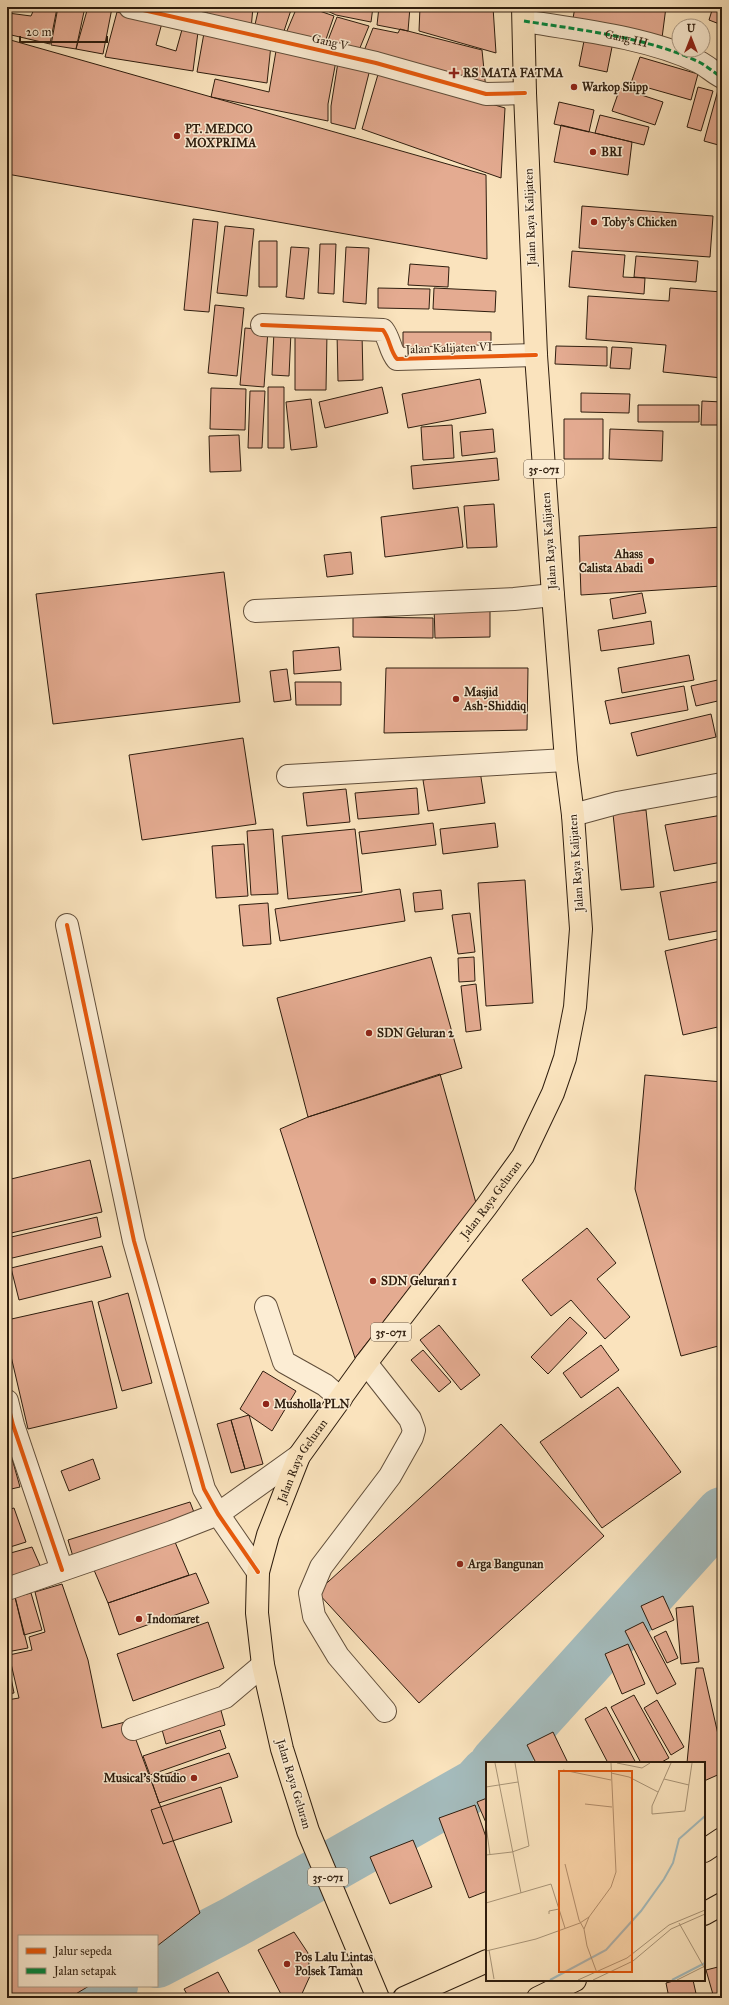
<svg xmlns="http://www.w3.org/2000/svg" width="729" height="2005" viewBox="0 0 729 2005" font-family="'IM FELL Great Primer',serif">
  <rect width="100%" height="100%" fill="#fae3bd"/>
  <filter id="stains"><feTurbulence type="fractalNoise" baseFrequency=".005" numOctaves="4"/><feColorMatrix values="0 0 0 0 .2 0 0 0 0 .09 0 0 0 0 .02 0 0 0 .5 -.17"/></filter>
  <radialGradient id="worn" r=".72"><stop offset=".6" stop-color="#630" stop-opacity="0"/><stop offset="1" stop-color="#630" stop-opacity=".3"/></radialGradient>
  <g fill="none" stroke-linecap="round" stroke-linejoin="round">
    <!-- river -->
    <path stroke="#a4bbbc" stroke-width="52" d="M496,1763L722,1513
      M157,1962L234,1922L477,1784L487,1773
      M89,1998L112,1986"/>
  </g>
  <!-- building -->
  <path fill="#e4ab91" stroke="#2e1d0e" d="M35,7L57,8L50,44L7,34L8,13L31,16Z
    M58,7H85L76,49L51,45Z
    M88,7L112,8L103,54L76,49Z
    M170,7H203L201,18Z
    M208,7H253L251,29L206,18Z
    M259,7H292L282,37L254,29Z
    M297,7H308L334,16L323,48L284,38Z
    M319,7H373L371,22L336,15Z
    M379,7H410L408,31L377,25Z
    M420,7H493L496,53L419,31Z
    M575,7H666L662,38L572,24Z
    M713,7H722V25L709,20Z
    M117,12L162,23L156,45L176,51L183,26L198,32L193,71L105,57Z
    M337,17L369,26L357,55L325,48Z
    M373,28L398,33L400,29L482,50L486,90L362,56Z
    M204,33L271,45L267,83L197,72Z
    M585,36L613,42L607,72L579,66Z
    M7,39L486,175L487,259L7,174Z
    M277,45L336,61L328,104V121L211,97L215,79L269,92Z
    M339,56L371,65L355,129L331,123V106Z
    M640,57L698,74L691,100L631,83Z
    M379,71L505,108L501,178L362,129Z
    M698,87L713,91L701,131L687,127Z
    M620,88L663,102L655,125L612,111Z
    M718,90L722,91V146L704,141Z
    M559,102L594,110L589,132L554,124Z
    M600,115L649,127L644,145L595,133Z
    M561,125L632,142L628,175L554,162Z
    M582,206L713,216L710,257L579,248Z
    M193,219L218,222L209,312L184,310Z
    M225,226L254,229L247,296L217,293Z
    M259,241H277V287H259Z
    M320,244H336L334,294L318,293Z
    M291,247L309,248L304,299L286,297Z
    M346,247L369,248L366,304L343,302Z
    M572,251L625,255L623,277L645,278L644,294L569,287Z
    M636,256L698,261L696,282L634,277Z
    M410,264L449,267L448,287L408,285Z
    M378,288L430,289L429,309L378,308Z
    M434,288L496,291L495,312L433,309Z
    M670,288L722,292V378L663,372L666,345L586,339L588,296L669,301Z
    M215,305L244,308L237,376L208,373Z
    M245,328L268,330L264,387L240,385Z
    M274,331L291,332L289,376L272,375Z
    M403,332H491V352H403Z
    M295,333H327L326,390H295Z
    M337,333H362L363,380L338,381Z
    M556,346L607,347V366L555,364Z
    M612,347L632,348L630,369L610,368Z
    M480,379L486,413L408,428L402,394Z
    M268,387H284V448H268Z
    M382,387L388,413L325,428L319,402Z
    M211,388L246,389L245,430L210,429Z
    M250,391H265L262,448H248Z
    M581,393L630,394L629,413L581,412Z
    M311,399L317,447L291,450L286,402Z
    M702,401L722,402V425H701Z
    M638,405H699V422H638Z
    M564,419H603V459H564Z
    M452,425L454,458L423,460L421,427Z
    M493,429L495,452L462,456L460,432Z
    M610,429L663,431L662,461L609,459Z
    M239,435L241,471L210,472L209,436Z
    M497,458L499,480L413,489L411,466Z
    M494,504L497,547L467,548L464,506Z
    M458,507L463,547L385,557L381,517Z
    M722,527V586L581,595L579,536Z
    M351,552L353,574L327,577L324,555Z
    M224,572L240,702L53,724L36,594Z
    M642,593L646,613L613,619L610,599Z
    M434,606H490V637L435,638Z
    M353,617L433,618V638L353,637Z
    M651,621L654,644L601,651L598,630Z
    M339,647L341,670L294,674L293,651Z
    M689,655L694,680L622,693L618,668Z
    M386,668H528L527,730L384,733Z
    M287,669L291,700L274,702L270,671Z
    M722,679V700L696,706L691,686Z
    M295,682H341V705H296Z
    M684,686L688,710L610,724L605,701Z
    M711,714L716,737L637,756L631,733Z
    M243,738L256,824L142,840L129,755Z
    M480,771L485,803L428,811L423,780Z
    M417,788L419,814L358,819L355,793Z
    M346,789L350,822L307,826L303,793Z
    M646,810L654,887L621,890L613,814Z
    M722,815V862L674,871L665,825Z
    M433,823L436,845L362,854L359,832Z
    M495,823L498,847L443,854L440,829Z
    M273,829L278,894L251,895L247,831Z
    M355,829L362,892L288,899L282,836Z
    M244,844L248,896L216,898L212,846Z
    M525,880L533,1003L486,1006L478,883Z
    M722,881V930L669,940L660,892Z
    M400,889L405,921L280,941L275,909Z
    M441,890L443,909L415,912L413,893Z
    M268,903L271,944L243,946L239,905Z
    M470,913L475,952L458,954L452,915Z
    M722,938V1026L683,1035L665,951Z
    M431,957L462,1068L308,1117L277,998Z
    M474,957L475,981L459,982L458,958Z
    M476,984L481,1030L466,1032L461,986Z
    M440,1074L476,1203L355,1358L280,1129L308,1117Z
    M645,1075L722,1082V1345L681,1356L635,1189Z
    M7,1081L10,1095L7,1096Z
    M90,1160L102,1212L7,1234V1180Z
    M97,1217L101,1237L8,1259L7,1238Z
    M587,1228L616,1263L597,1279L630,1317L605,1339L571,1300L551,1316L522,1280Z
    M102,1246L111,1277L19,1300L11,1268Z
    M7,1276L11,1296L7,1297Z
    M128,1293L152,1383L122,1391L98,1302Z
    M92,1301L117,1408L28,1429L7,1339V1320Z
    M570,1317L587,1333L548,1374L531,1357Z
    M439,1325L480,1375L461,1390L420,1340Z
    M601,1345L619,1370L581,1398L563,1373Z
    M423,1350L451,1382L439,1392L411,1360Z
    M263,1371L296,1391L272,1431L240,1409Z
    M618,1387L681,1472L602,1528L540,1442Z
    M249,1415L263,1464L245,1469L231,1420Z
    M231,1420L245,1469L231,1473L217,1424Z
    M501,1424L604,1536L419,1703L317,1592Z
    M11,1455L20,1487L7,1490V1456Z
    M93,1459L100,1479L69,1491L61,1471Z
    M190,1502L197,1520L74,1560L68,1540Z
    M14,1508L26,1542L7,1548V1510Z
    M175,1542L189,1575L108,1603L94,1570Z
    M32,1547L42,1570L7,1580V1554Z
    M196,1573L209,1603L119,1635L108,1603Z
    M62,1584L88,1660L102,1728L129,1721L200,1913L157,1946V1936H19V1986H89L69,1998H12L7,1990V1700L19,1698L9,1655L32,1650L29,1637L45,1632L35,1592Z
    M31,1593L42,1630L24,1635L15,1597Z
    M663,1596L674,1620L652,1630L641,1606Z
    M15,1597L28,1648L7,1652V1599Z
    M693,1606L699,1662L681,1664L676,1608Z
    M208,1622L224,1668L133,1701L117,1654Z
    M643,1622L676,1684L657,1694L625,1631Z
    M666,1631L678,1658L667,1663L654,1637Z
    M628,1644L645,1684L622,1694L605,1654Z
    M7,1657L14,1693L7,1694Z
    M696,1668H703L722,1752V1773L704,1781V1763H687Z
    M634,1695L669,1758L660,1763H641L611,1707Z
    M657,1700L684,1747L671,1755L644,1708Z
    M220,1707L225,1725L166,1744L161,1726Z
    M606,1707L636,1763H608L585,1719Z
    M220,1730L226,1748L150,1775L143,1756Z
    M553,1732L568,1763H536L527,1745Z
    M229,1753L238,1777L159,1803L151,1779Z
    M221,1787L232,1822L163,1844L151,1810Z
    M487,1798V1825L477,1802Z
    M475,1805L487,1840V1891L469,1898L439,1818Z
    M413,1840L432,1887L390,1904L370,1857Z
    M294,1932L308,1953L310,1976L300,1998H283L258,1950Z
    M722,1966V1998H714L706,1970Z
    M218,1972L232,1998H189L184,1989Z
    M677,1980H693L697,1998H669L666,1983Z"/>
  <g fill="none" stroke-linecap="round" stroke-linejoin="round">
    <!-- minor casing -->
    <g stroke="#614e3a" stroke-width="24">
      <path id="minor" d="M130,7L376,63L486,94L525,93
        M524,21C580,30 647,37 699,62C707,66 714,73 722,77
        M262,325L383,330C390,339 390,351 397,359L536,355
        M255,611L514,599L553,595
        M288,776L566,760
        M573,815L617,803L722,784
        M67,925L134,1241L204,1489L218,1514L258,1572
        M266,1307L284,1362L325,1385L341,1399
        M366,1363L410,1419L414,1430L412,1437L390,1476L321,1567L310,1593L314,1616L338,1656L385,1711
        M7,1401L13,1425L62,1570
        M7,1589L172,1532L218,1514L299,1456
        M133,1729L225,1697L263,1665"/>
    </g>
    <!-- major casing -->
    <g stroke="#2e1d0e" stroke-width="24">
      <g id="major">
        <path id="s1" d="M378,1998L308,1831L282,1749L263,1665L257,1613L258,1572L268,1535L299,1456L366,1363L486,1207L523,1156L553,1093L565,1058L575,1007L581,929L573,815L566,760L553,595L536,355L525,93L523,7"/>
      </g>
    </g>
    <!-- highway casing -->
    <g stroke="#2e1d0e" stroke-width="24">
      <path id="highway" d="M704,1851L722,1839
        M704,1914L722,1904
        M404,1998L487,1961
        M538,1998L575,1980"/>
    </g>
    <!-- minor -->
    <use href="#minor" stroke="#fcedd4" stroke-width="22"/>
    <!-- major -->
    <use href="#major" stroke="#fae3bd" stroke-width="22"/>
    <!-- highway -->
    <use href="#highway" stroke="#fae3bd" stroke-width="22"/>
    <!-- quiet -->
    <path stroke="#00873e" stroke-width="3" stroke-dasharray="6 3" stroke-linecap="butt" id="s2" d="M524,21C580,30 647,37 699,62C707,66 714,73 722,77"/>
    <!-- cycleway casing -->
    <g stroke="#fcedd4" stroke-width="6">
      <path id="cycleway" d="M130,7L376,63L486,94L525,93
        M262,325L383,330C390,339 390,351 397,359L536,355
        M67,925L134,1241L204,1489L218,1514L258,1572
        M7,1401L13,1425L62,1570"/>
    </g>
    <!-- cycleway -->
    <use href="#cycleway" stroke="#e8590c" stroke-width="4"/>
  </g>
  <!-- markers -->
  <g fill="#8f2418" stroke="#fcedd4" stroke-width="1.5">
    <path d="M452 67h4v4h4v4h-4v4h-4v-4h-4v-4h4z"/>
    <circle cx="574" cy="87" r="4"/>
    <circle cx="177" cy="136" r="4"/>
    <circle cx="593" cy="152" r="4"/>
    <circle cx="594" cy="222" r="4"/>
    <circle cx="651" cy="561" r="4"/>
    <circle cx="456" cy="699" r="4"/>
    <circle cx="369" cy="1033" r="4"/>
    <circle cx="373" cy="1281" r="4"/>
    <circle cx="266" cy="1404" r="4"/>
    <circle cx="460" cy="1564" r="4"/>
    <circle cx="139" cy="1619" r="4"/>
    <circle cx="194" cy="1778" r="4"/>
    <circle cx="287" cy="1964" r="4"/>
  </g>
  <g text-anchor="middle" stroke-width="3" stroke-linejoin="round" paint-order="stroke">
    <!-- shield labels -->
    <g fill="#fcedd4" stroke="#6c5b49" stroke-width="1">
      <rect x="524" y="460" width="40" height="18" rx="3"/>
      <rect x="371" y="1323" width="40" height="18" rx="3"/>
      <rect x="308" y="1868" width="40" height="18" rx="3"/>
    </g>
    <g font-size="11" font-weight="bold" fill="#2e1d0e">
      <text x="544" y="473">35-071</text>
      <text x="391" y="1336">35-071</text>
      <text x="328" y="1881">35-071</text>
    </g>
    <!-- street labels -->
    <g font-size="12" fill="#2e1d0e" stroke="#fcedd4">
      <text dy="4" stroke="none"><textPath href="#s2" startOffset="104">Gang III</textPath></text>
      <text transform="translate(330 42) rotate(13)" y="4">Gang V</text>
      <text transform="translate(530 217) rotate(-92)" y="4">Jalan Raya Kalijaten</text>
      <text transform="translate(449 348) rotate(-2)" y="4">Jalan Kalijaten VI</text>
      <text transform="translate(549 541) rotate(-94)" y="4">Jalan Raya Kalijaten</text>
      <text transform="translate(576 863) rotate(-94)" y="4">Jalan Raya Kalijaten</text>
      <text dy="4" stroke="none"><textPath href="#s1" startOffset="890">Jalan Raya Geluran</textPath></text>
      <text dy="4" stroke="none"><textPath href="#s1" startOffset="567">Jalan Raya Geluran</textPath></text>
      <text transform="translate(294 1784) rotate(73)" y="4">Jalan Raya Geluran</text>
    </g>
    <!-- poi labels -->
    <g font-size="12" font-weight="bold" fill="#2e1d0e" stroke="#fcedd4" text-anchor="start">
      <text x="463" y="77">RS MATA FATMA</text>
      <text x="582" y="91">Warkop Siipp</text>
      <text x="185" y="133">PT. MEDCO<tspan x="185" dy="14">MOXPRIMA</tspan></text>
      <text x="601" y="156">BRI</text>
      <text x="602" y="226">Toby's Chicken</text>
      <text x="643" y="558" text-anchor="end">Ahass<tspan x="643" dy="14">Calista Abadi</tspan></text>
      <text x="464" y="696">Masjid<tspan x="464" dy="14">Ash-Shiddiq</tspan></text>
      <text x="377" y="1037">SDN Geluran 2</text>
      <text x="381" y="1285">SDN Geluran 1</text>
      <text x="274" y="1408">Musholla PLN</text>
      <text x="468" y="1568">Arga Bangunan</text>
      <text x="147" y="1623">Indomaret</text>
      <text x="186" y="1782" text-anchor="end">Musical's Studio</text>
      <text x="295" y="1961">Pos Lalu Lintas<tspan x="295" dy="14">Polsek Taman</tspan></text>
    </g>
  </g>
  <!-- overview -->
  <g transform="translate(486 1762)">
    <rect width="219" height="219" fill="#fae3bd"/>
    <path fill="none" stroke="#a4bbbc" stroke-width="2" d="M64,218L120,188L155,149L178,117L187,101L193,77L219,54M186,218L219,201"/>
    <path fill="none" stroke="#a89477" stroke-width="1" d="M9,1L35,131M131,1L156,6L164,1M185,1L166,44V52L199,49L206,1M77,8L125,18M125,11L143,15L172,30M178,17L203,23M0,25L32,20M99,42L126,45M0,63L4,93M0,93L26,90L43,84L29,1M79,102L93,158L98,167M0,141L65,122L79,166M63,152V149L73,147M193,161L219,207M3,188L8,217M0,189L50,177L94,161L103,155M111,211L101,184L98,167L103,155L125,125L130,110L125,1M92,218L141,196L183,163L219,148M107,218L147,199L185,167L219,152M191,218L219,204"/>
    <path fill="#df560c" fill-opacity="0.15" stroke="#df560c" stroke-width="2" d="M73,9H146V210H73Z"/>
    <rect width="219" height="219" fill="none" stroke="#2e1d0e" stroke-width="2"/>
  </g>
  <!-- margin -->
  <rect width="729" height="2005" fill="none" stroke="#fae3bd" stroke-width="24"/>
  <rect x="8" y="8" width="713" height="1989" fill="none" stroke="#2e1d0e" stroke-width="2"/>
  <rect x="12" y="12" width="705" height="1981" fill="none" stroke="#2e1d0e"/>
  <!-- legend -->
  <rect x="18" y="1935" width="140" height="52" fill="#fcedd4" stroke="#aa9a85"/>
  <rect x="26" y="1948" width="20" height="6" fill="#e8590c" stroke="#aa9a85"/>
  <text x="54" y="1955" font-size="12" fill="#2e1d0e">Jalur sepeda</text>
  <rect x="26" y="1968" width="20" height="6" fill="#00873e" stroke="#aa9a85"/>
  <text x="54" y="1975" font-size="12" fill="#2e1d0e">Jalan setapak</text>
  <!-- north arrow -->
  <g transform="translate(691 38)"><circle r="19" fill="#fcedd4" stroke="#aa9a85"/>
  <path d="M0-3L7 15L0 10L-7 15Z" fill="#8f2418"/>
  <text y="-6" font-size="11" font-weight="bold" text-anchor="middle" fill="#2e1d0e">U</text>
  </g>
  <!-- scale -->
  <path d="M20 36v6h87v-6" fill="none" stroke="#2e1d0e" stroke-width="2"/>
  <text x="26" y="36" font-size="12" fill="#2e1d0e" stroke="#fcedd4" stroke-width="3" paint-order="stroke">20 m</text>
  <rect width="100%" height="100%" filter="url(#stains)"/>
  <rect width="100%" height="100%" fill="url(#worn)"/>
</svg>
